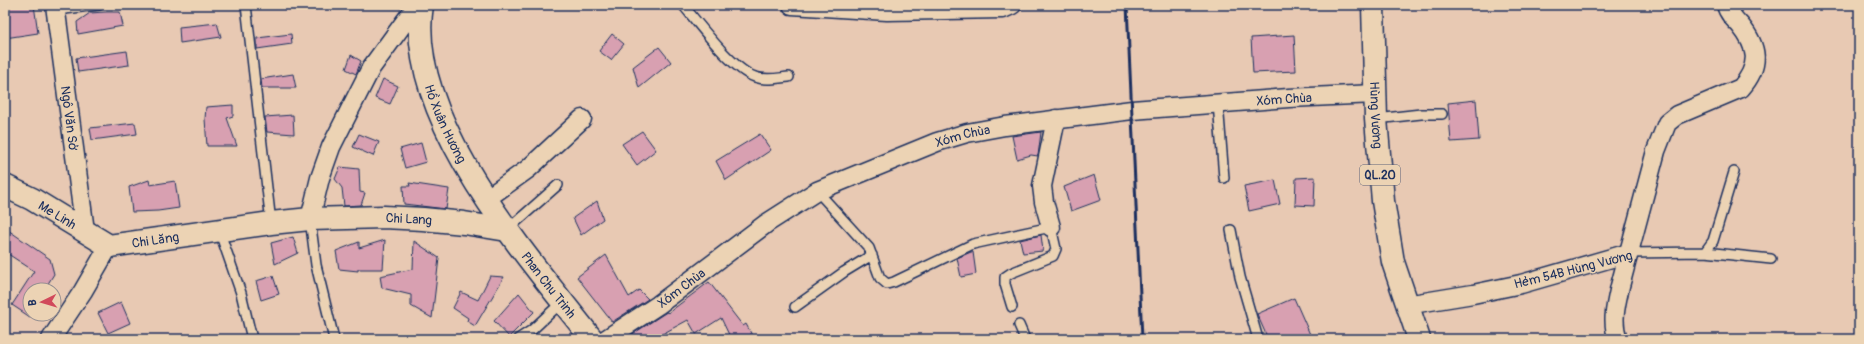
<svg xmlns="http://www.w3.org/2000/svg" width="1864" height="344" viewBox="0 0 1864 344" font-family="Pangolin,sans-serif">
  <rect width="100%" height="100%" fill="#e8c9b3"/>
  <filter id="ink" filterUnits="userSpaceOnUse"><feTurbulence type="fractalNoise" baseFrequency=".025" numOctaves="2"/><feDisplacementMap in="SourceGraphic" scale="8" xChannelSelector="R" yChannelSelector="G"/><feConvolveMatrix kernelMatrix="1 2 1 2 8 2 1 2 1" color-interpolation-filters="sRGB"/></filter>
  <g filter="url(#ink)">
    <!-- building -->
    <path fill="#d8a0b1" stroke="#1b2f5e" d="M9,5H34L38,33L5,38V10L9,9Z
      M105,12H120L123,26L78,34L77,22L90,13Z
      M217,23L221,37L180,43L179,27Z
      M291,34L292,44L257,49V38Z
      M612,34L624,44L611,60L599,51Z
      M1294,35L1296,71L1253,73L1251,38Z
      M659,47L671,62L639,88L633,67Z
      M127,51L129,65L78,72L76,58Z
      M351,55L361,61L356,74L346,69Z
      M293,74L296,88H262L261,79Z
      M383,79L398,86L390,104L375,98Z
      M1476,100L1479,140L1451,142L1448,103Z
      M233,105V116L227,118L237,146H207L205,119L206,107Z
      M293,115L294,134L267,132L265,117Z
      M135,123L137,134L92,140L90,128Z
      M642,131L656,150L637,165L622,144Z
      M1041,132L1038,156L1031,155L1017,159L1012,136Z
      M359,134L379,142L373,156L353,147Z
      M760,134L771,150L726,180L716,161Z
      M421,143L426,162L405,168L400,149Z
      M340,167L359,169L360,192L365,193L361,205L344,206L342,188L335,179Z
      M1094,175L1101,200L1071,211L1064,187Z
      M1315,177L1314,206L1295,205L1296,178Z
      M149,180L150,185L175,181L179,208L158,211L132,212L129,187Z
      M1275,180L1280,204L1249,211L1244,186Z
      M409,183L449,189L446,209L404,204L403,186H410Z
      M597,201L603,219L581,235L573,218Z
      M5,228L50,259L54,274L44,290H30V317L12,305L34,271L5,252Z
      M1041,235L1043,251L1023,253L1020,240Z
      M293,237L298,253L275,264L271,243Z
      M385,240L383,269H358V271L339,269L336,251L359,242V248Z
      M414,241L439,258L432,318L411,306V295L382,288L380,276L413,269Z
      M971,252H973L976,274L961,277L957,258Z
      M606,255L629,297L639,290L648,299L612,322L577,277Z
      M273,276L279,294L261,300L256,281Z
      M490,276L504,277L475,326L467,321L468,318L453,308L461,292L478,300Z
      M709,282L743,326L746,324L754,339H731L721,318L696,334L688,320L653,339H625L665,313L667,312L668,313Z
      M519,293L534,312L509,337L494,321Z
      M1294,298L1312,339H1268L1257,314Z
      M121,302L130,323L108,333L98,313Z"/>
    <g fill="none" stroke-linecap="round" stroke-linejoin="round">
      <!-- service casing -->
      <g stroke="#1b2f5e" stroke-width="12">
        <path id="service" d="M246,5L271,223
          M683,5C699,24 732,69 755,77C766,81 778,78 789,77
          M56,10L99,5
          M1218,103L1224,178
          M1376,119L1421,114H1442
          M817,191L869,248L880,278L887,284L894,282L973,244L1051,227L1056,249L1053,256L1011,273L1005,277V284L1012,307
          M310,219L316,265L334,339
          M219,230L241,293L252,339
          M507,230L558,185
          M1231,230L1240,277L1258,339
          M1705,252L1771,259
          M1629,253L1705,252L1713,241L1734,172
          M795,307L844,272L872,255
          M1019,325L1025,339
          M518,339L532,330L563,301"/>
      </g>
      <!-- minor casing -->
      <g stroke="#1b2f5e" stroke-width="21">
        <g id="minor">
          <path id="s1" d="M55,5L85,231"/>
          <path d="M792,5L887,11L1003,9L1012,5"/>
          <path d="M486,199L528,169L582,119"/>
          <path d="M310,219L320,178L331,147L371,68L417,5"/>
          <path d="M1051,227L1044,202L1042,186L1056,119"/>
          <path d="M1406,305L1473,294L1521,284L1629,253"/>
          <path d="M51,339L83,291L109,246"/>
          <path id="s2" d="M606,339L658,305L767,223L817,191L937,142L967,133L1005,126L1132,110L1289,98L1375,94"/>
          <path d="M1618,339C1611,322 1616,304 1620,286L1656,151L1667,123L1677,115L1741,88C1761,65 1758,47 1740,25C1734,19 1728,13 1726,5"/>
        </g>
      </g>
      <!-- tertiary casing -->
      <g stroke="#1b2f5e" stroke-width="25">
        <g id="tertiary">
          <path id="s3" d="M5,186L32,199L109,246L271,223L310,219L384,217L423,219L464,223L507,230"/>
        </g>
      </g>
      <!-- secondary casing -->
      <g stroke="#1b2f5e" stroke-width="25">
        <g id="secondary">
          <path id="s4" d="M422,5C404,117 527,256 592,339"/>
        </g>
      </g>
      <!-- trunk casing -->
      <g stroke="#1b2f5e" stroke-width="25">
        <g id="trunk">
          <path id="s5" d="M1373,5L1376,119L1383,201L1393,262L1419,339"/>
        </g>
      </g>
      <!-- service -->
      <use href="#service" stroke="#ecd3b4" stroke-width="9"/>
      <!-- minor -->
      <use href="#minor" stroke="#ecd3b4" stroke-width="18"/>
      <!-- tertiary -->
      <use href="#tertiary" stroke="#ecd3b4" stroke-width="22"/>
      <!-- secondary -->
      <use href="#secondary" stroke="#ecd3b4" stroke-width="22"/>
      <!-- trunk -->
      <use href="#trunk" stroke="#ecd3b4" stroke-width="22"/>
      <!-- rail -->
      <path stroke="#1b2f5e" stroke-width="3" d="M1127,5L1142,339"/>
    </g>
  </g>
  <g text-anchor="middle" stroke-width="3" stroke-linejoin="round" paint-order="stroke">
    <!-- shield labels -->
    <rect fill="#ecd3b4" stroke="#5a6078" stroke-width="1" x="1360" y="165" width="40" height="20" rx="3"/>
    <g font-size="12" font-weight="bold" fill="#1b2f5e">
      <text x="1380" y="179">QL.20</text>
    </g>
    <!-- street labels -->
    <g font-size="13" fill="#1b2f5e" stroke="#ecd3b4">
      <text dy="5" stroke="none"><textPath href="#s2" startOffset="738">Xóm Chùa</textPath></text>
      <text dy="5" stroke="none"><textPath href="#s5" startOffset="110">Hùng Vương</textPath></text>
      <text dy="5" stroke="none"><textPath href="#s1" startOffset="114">Ngô Văn Sở</textPath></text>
      <text dy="5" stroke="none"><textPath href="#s4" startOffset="123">Hồ Xuân Hương</textPath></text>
      <text dy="5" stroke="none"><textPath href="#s2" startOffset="414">Xóm Chùa</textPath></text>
      <text dy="5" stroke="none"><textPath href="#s3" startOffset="60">Me Linh</textPath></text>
      <text dy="5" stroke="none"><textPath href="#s3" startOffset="422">Chi Lang</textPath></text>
      <text dy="5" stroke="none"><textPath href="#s3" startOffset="167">Chi Lăng</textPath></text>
      <text transform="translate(1573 269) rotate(-14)" y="5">Hẻm 54B Hùng Vương</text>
      <text dy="5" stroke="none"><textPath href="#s4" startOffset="315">Phan Chu Trinh</textPath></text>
      <text dy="5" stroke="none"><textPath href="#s2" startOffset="91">Xóm Chùa</textPath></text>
    </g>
  </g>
  <!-- margin -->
  <rect width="1864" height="344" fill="none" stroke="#ecd3b4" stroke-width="20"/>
  <rect x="10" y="10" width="1844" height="324" fill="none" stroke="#1b2f5e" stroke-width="1.5" filter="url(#ink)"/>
  <!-- north arrow -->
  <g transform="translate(42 302) rotate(265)"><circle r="19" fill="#ecd3b4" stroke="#989192"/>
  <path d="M0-3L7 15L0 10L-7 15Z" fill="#d1495b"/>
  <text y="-6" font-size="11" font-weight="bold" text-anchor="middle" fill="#1b2f5e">B</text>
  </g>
</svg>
